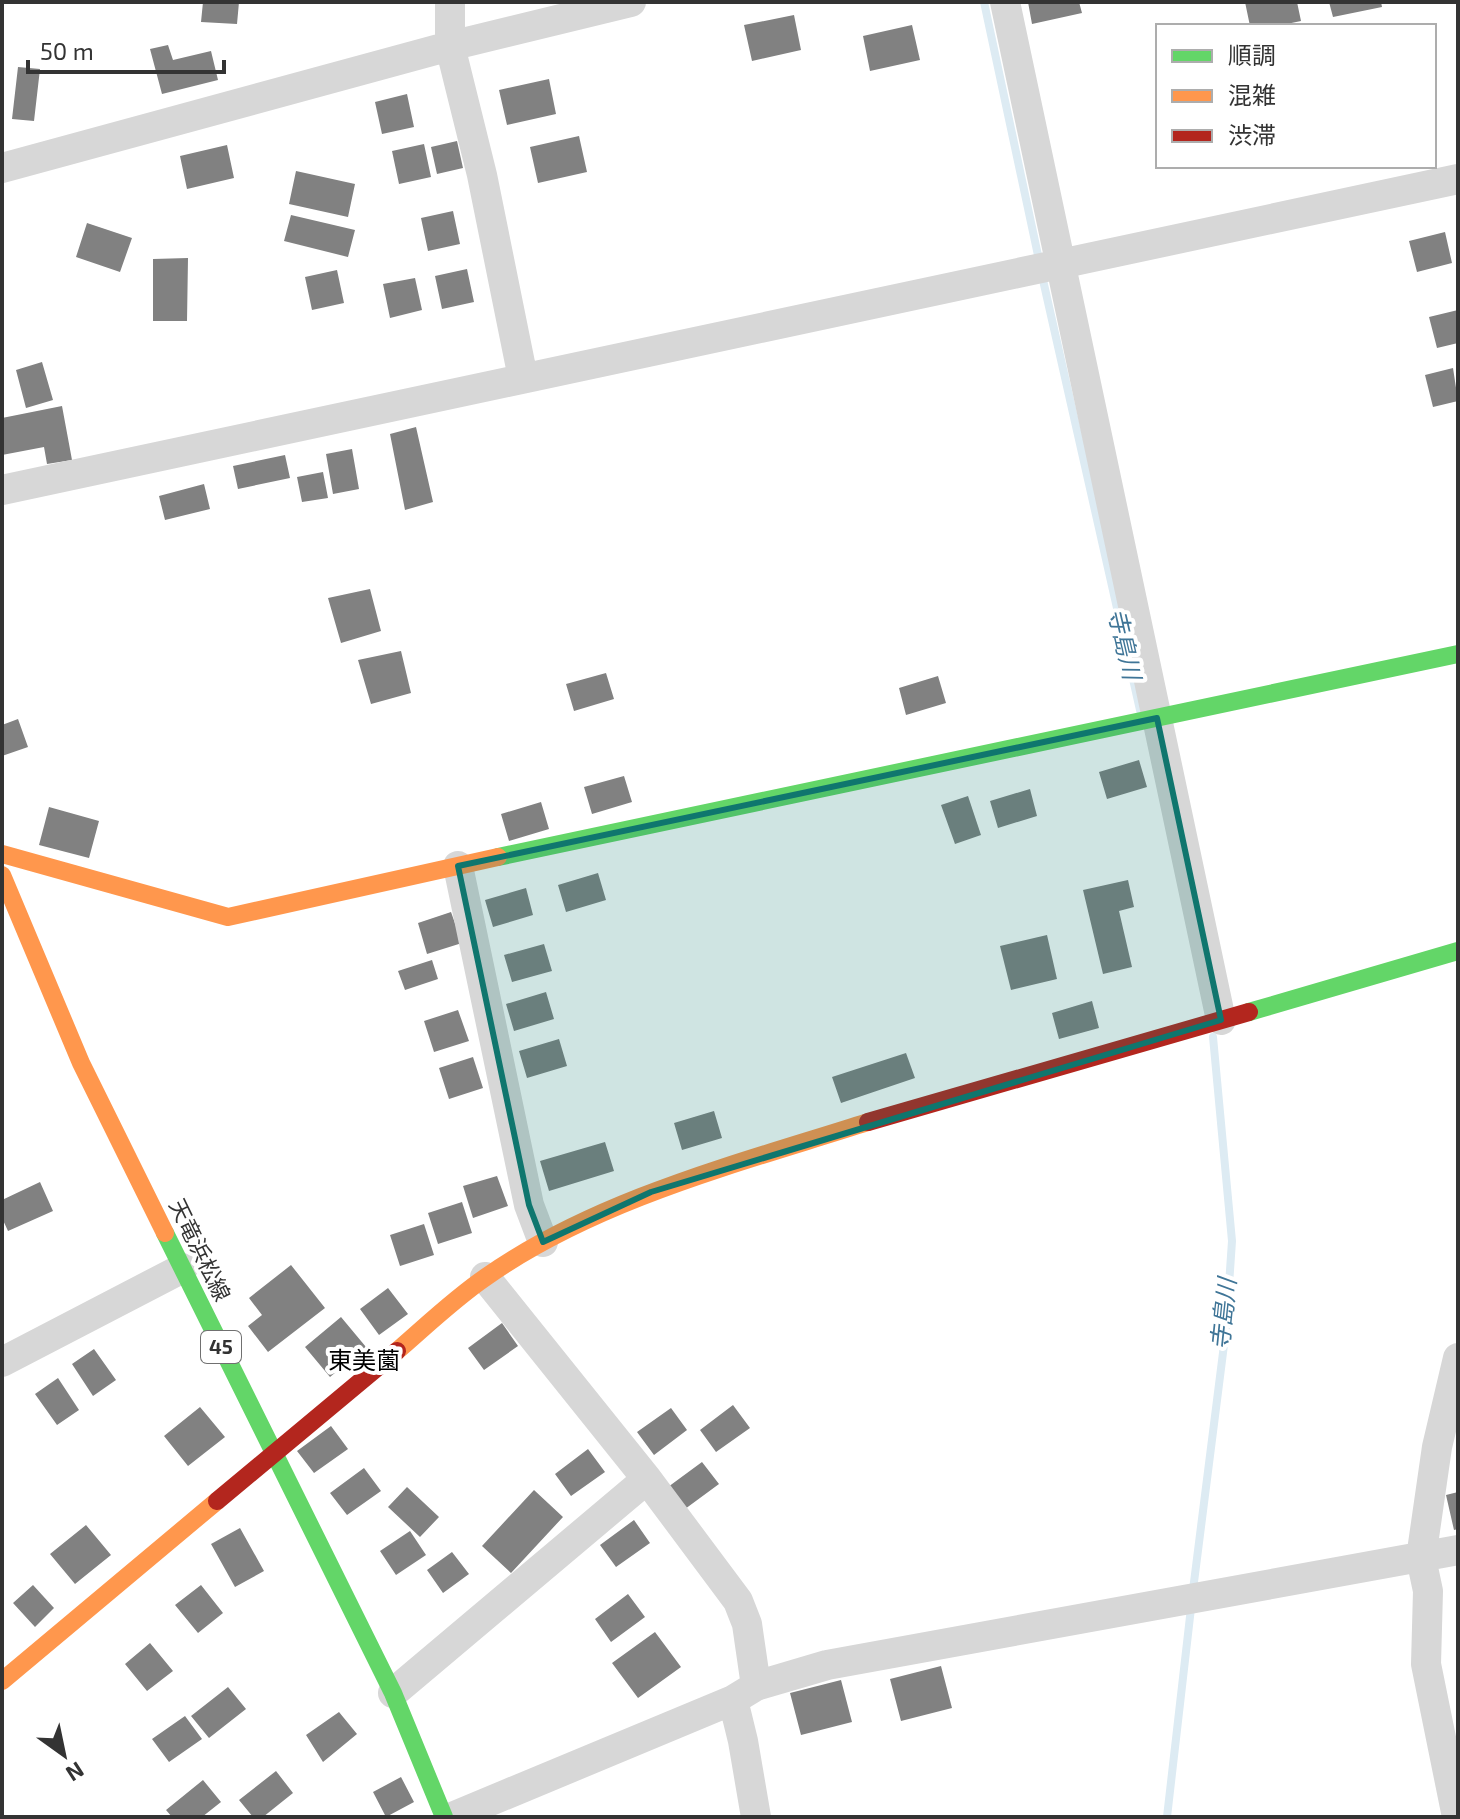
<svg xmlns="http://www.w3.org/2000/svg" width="1460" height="1819" viewBox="0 0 1460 1819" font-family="'Exo 2','Noto Sans JP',sans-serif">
  <rect width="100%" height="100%" fill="#fff"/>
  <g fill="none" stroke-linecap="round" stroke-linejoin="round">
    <!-- stream -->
    <path stroke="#ddebf3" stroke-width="8" d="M984,2L1039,260
      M1043,280L1140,710
      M1193,1590L1226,1329L1232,1241L1213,1037
      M1167,1817L1191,1608"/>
  </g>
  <!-- building -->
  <path fill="#818181" d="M203,2H239L237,24L201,22Z
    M1028,2H1079L1082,13L1032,24Z
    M1245,2H1297L1301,21L1277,26H1250Z
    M1329,2H1381L1382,7L1333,17Z
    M794,15L801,50L752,61L744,25Z
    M912,25L920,60L870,71L863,36Z
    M168,45L173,60L211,51L218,80L162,94L150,49Z
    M18,67L40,69L34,121L12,119Z
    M549,79L556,114L507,125L499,90Z
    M407,94L414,127L382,134L375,102Z
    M579,136L587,172L538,183L530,147Z
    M457,141L463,168L437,174L431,147Z
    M424,144L431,177L399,184L392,151Z
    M227,145L234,178L187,189L180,156Z
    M296,171L355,184L348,217L289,204Z
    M453,211L460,244L428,251L421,218Z
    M291,215L355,230L348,257L284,241Z
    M87,223L132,238L120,272L76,257Z
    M1445,232L1452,263L1417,272L1409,241Z
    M188,258L187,321H153V259Z
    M467,269L474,302L442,309L435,276Z
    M337,270L344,303L312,310L305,277Z
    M415,278L422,310L390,318L383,284Z
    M1458,310V343L1437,348L1429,317Z
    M42,362L53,400L26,408L16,370Z
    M1453,368L1458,401L1433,407L1425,375Z
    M62,406L72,460L47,464L44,447L2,455V418Z
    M416,427L433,502L405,510L390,434Z
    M352,449L359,489L333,494L326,454Z
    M285,455L290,478L238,489L233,466Z
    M323,472L328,498L302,502L297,477Z
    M204,484L210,509L165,520L159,496Z
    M370,589L381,631L341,643L328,598Z
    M401,651L411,693L371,704L358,660Z
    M606,673L614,699L574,711L566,684Z
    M938,676L946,703L906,715L899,688Z
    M18,719L28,747L2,756V725Z
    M1139,760L1147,787L1107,799L1099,772Z
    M624,776L632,802L592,814L584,787Z
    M1030,789L1037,816L998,828L990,801Z
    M968,796L981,835L955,844L941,805Z
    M541,802L549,829L509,841L501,814Z
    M49,807L99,821L89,858L39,845Z
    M598,873L606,900L566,912L558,885Z
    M1128,880L1134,907L1119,911L1132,967L1103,974L1083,890Z
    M526,888L533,915L493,927L485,900Z
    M451,912L462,943L427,954L418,923Z
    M1047,935L1057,979L1011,990L1000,946Z
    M544,944L552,971L512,982L504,955Z
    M432,960L438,979L405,990L398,971Z
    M546,992L554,1019L514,1031L506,1004Z
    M1092,1001L1099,1028L1059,1039L1052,1013Z
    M458,1010L469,1041L434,1052L424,1021Z
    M559,1039L567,1066L527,1078L519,1051Z
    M906,1053L915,1078L841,1103L832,1077Z
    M473,1057L483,1088L449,1099L439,1068Z
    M714,1111L722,1138L682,1150L674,1123Z
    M605,1142L614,1171L549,1191L540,1161Z
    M497,1176L508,1206L473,1218L463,1186Z
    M40,1182L53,1211L8,1231L2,1218V1200Z
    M462,1202L472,1233L438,1244L428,1213Z
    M424,1224L434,1255L400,1266L390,1235Z
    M291,1265L325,1308L268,1352L248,1326L262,1315L249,1298Z
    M388,1288L408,1314L379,1335L360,1309Z
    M341,1317L366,1347L330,1377L305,1347Z
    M502,1323L518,1346L484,1370L468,1348Z
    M94,1349L116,1380L93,1396L72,1364Z
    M58,1378L79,1410L57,1425L35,1394Z
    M733,1405L750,1428L716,1452L700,1430Z
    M200,1407L225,1437L188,1466L164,1436Z
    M671,1408L687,1430L654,1455L637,1432Z
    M331,1426L348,1449L314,1473L297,1451Z
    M588,1449L605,1472L571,1496L555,1474Z
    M702,1462L719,1484L685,1509L668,1487Z
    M364,1468L381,1491L347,1515L330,1493Z
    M407,1487L439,1517L420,1537L388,1507Z
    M534,1490L563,1517L511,1573L482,1546Z
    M1458,1492V1529L1454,1530L1446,1495Z
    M634,1520L650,1543L616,1567L600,1545Z
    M86,1525L111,1555L75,1584L50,1554Z
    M240,1528L264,1571L235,1587L211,1544Z
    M410,1531L426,1555L396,1575L380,1551Z
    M452,1552L469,1574L443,1593L427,1570Z
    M33,1585L54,1608L35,1627L13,1603Z
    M201,1585L223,1613L198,1633L175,1605Z
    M628,1594L645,1617L611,1642L595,1619Z
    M655,1632L681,1667L638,1698L612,1663Z
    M150,1643L173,1671L147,1691L125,1664Z
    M941,1666L952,1708L901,1721L890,1679Z
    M841,1680L852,1722L801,1735L790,1693Z
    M228,1687L246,1709L209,1738L191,1716Z
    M339,1712L357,1734L323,1762L306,1735Z
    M185,1716L202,1739L169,1762L152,1739Z
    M276,1771L293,1793L263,1817H253L239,1800Z
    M401,1777L414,1802L386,1817L373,1792Z
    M203,1780L221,1802L202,1817H172L166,1810Z"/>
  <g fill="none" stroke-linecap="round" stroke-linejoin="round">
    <!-- street -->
    <path stroke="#d7d7d7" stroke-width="30" d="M450,2V46L482,175L523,378
      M1005,2L1221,1020
      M2,168L450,46L631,2
      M2,490L1458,179
      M458,866L529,1205L543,1242
      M485,1277L647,1479L738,1601L747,1624L756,1686
      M2,1362L183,1268
      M393,1693L647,1479
      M733,1700L743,1741L756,1817
      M452,1817L733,1700L756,1686L827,1665L1458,1550
      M1457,1817L1426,1664L1428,1591L1421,1558L1437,1447L1458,1358"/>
    <!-- fast -->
    <path stroke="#63d668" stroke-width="18" d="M498,857L1458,654
      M1249,1012L1458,951
      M165,1233L393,1693L444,1817"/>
    <!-- slow -->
    <path stroke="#ff974d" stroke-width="18" d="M2,854L228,917L498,857
      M2,875L81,1063L165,1233
      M397,1351C426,1326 455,1298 486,1277C597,1199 740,1163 868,1122
      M2,1681L217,1501"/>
    <!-- jam -->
    <path stroke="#b3261e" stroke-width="18" d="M868,1122L1249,1012
      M217,1501L397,1351"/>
  </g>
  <!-- marked area -->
  <path fill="#0f766e" fill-opacity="0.2" stroke="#0f766e" stroke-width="6" stroke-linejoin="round" d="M1157,718L1221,1020L651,1192L543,1242L529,1205L458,866Z"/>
  <g text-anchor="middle" stroke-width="8" stroke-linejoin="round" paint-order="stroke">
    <!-- shield labels -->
    <rect fill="#fff" stroke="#707070" stroke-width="2" x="201" y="1331" width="40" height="32" rx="6"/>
    <g font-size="20" font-weight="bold" fill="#333">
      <text x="221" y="1354">45</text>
    </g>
    <!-- street labels -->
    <g font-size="22" fill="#333" stroke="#fff">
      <text transform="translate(200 1250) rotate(64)" y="8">天竜浜松線</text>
    </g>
    <!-- water labels -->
    <g font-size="24" font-style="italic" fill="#3f7597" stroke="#fff">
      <text transform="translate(1124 644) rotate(77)" y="8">寺島川</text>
      <text transform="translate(1224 1314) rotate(-84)" y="8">寺島川</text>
    </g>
    <!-- neighbourhood labels -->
    <g font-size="24" fill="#000" stroke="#fff">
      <text x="364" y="1369">東美薗</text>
    </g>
  </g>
  <!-- border -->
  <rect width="1460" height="1819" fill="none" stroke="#333333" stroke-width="8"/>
  <!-- legend -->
  <rect x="1156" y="24" width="280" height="144" fill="#ffffff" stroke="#adadad" stroke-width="2"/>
  <rect x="1172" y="50" width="40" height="12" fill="#63d668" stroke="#adadad" stroke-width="2"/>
  <text x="1228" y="64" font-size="24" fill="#333333">順調</text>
  <rect x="1172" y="90" width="40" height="12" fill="#ff974d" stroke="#adadad" stroke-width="2"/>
  <text x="1228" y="104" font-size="24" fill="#333333">混雑</text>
  <rect x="1172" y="130" width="40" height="12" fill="#b3261e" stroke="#adadad" stroke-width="2"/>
  <text x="1228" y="144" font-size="24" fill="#333333">渋滞</text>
  <!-- north arrow -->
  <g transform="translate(64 1755) rotate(147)" stroke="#ffffff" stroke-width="6" paint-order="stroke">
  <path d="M0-6L14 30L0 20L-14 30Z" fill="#333333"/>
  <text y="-12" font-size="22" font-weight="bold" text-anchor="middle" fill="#333333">N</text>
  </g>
  <!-- scale -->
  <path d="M28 60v12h196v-12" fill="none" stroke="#333333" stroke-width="4"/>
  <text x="40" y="60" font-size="24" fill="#333333" stroke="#ffffff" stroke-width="6" paint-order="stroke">50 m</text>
</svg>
